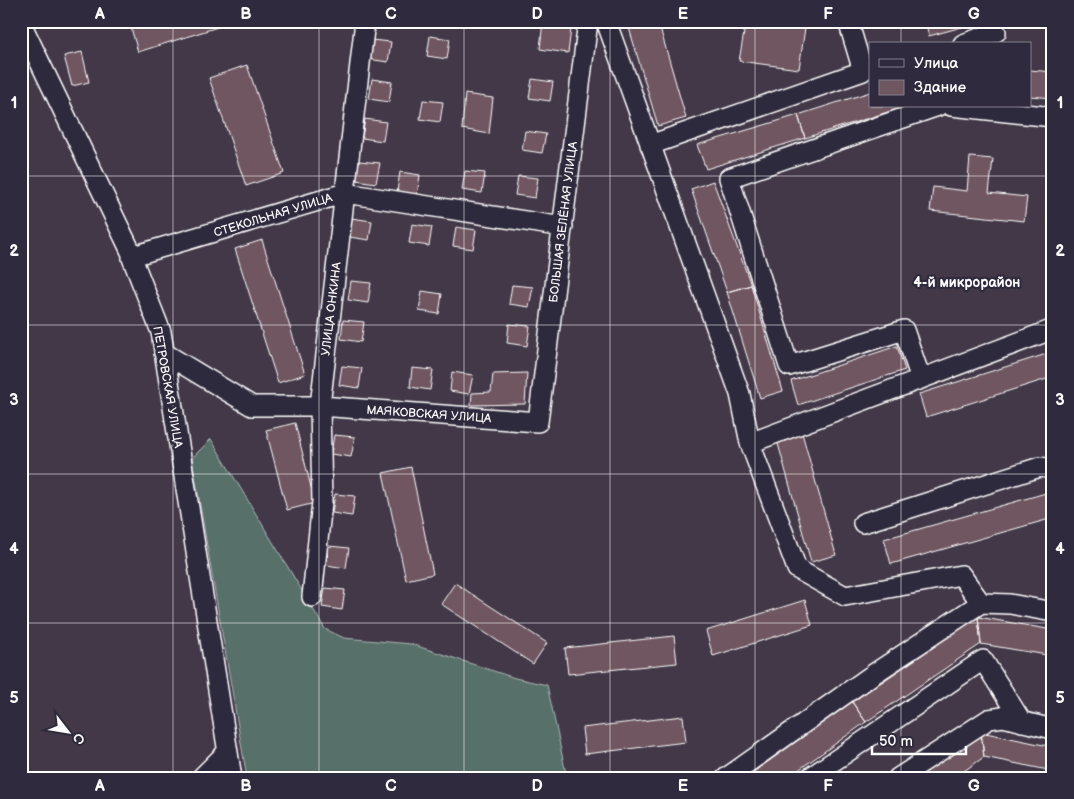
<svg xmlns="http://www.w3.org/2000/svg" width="1074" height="799" viewBox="0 0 1074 799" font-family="'Balsamiq Sans',sans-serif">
  <rect width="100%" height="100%" fill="#423848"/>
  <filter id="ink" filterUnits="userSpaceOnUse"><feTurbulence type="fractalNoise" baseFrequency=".02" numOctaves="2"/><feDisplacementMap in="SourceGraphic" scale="10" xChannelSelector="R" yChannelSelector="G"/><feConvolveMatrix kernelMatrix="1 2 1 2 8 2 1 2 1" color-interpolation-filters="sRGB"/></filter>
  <g filter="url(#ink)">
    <!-- garden -->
    <path fill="#586f6a" stroke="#acb7b4" d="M211,439L325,629L344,638L411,644L515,678L547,685L567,778H247L192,458Z"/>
    <!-- building -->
    <path fill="#6f5761" stroke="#fff" d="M129,21H220L221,26L138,52Z
      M543,21H572L568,53L540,49Z
      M627,21H658L686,118L658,126Z
      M746,21H806L799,69L739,61Z
      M925,21H984L929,36Z
      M430,36L450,39L447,59L427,56Z
      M371,40L391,42L388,62L368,59Z
      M82,52L89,82L72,86L64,56Z
      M247,65L284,173L246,186L209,78Z
      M1030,70L1053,72V98L1030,96Z
      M372,79L392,82L389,102L369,99Z
      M532,79L553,82L550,101L529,98Z
      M870,92V106H907L805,138L798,115Z
      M465,94L493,98L489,134L462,129Z
      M423,100L443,102L440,122L420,119Z
      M798,115L805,138L706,169L697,145Z
      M365,119L386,122L383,141L362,138Z
      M525,131L546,134L542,153L522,150Z
      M970,157L993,159L989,193L1027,197L1024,221L930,211L933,187L967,191Z
      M359,161L380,163L376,183L356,180Z
      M465,171L485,173L482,193L462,190Z
      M400,172L420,175L417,195L397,191Z
      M518,176L538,178L535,198L515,195Z
      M713,181L751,285L727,292L691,189Z
      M351,218L372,221L369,240L349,237Z
      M412,224L432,227L429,246L409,243Z
      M456,227L476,230L473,249L453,246Z
      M262,240L305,374L278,383L235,249Z
      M351,281L371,283L368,303L348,300Z
      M512,285L533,287L529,307L509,304Z
      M751,285L783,391L760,398L727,292Z
      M422,291L442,294L439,314L419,311Z
      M343,320L364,322L361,342L341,339Z
      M509,324L530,326L527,346L507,343Z
      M897,346L905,370L798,405L791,381Z
      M1053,352V377L926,417L919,394Z
      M342,366L362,368L359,388L339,385Z
      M412,368L433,370L430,390L410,387Z
      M452,372L473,375L469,394L450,391Z
      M527,373L525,404L471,405L472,393L491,392L493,374Z
      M295,423L315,503L287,510L266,430Z
      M802,433L836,555L811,562L777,440Z
      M334,435L355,437L351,457L331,454Z
      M411,467L433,574L406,580L383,473Z
      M1053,491V518L891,564L884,539Z
      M335,494L355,496L352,516L332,513Z
      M329,546L349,548L346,568L326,565Z
      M455,583L547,643L533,664L441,604Z
      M325,588L345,590L342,610L322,607Z
      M805,600L812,625L713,656L706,631Z
      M978,617L1053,630V656L981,644Z
      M978,617L981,644L866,722L852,702Z
      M674,636L677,663L568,674L565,648Z
      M852,702L866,722L787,778H745Z
      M683,716L686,742L585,754L582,728Z
      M981,732L1053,747V771L984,757Z
      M981,732L984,757L954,778H914Z"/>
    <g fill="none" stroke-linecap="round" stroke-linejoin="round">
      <!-- minor casing -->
      <g stroke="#fff" stroke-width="22">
        <path id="minor" d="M606,21L740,394L750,443L797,569L845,596L961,575L981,603
          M21,23L133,256L132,258L161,332L232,778
          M963,44L996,32
          M951,106L1053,117
          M650,145L863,71L848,21
          M133,256L345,193L563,227
          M164,353L252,406H320L538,422L588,21
          M921,379L904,330L789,366L729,178L938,106
          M750,443L1051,330
          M863,523L1040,467L1053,469
          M312,597L322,502L320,406L365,21
          M201,778L227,752
          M726,778L872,675L981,603L1010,604L1053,612
          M809,778L983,660L1022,722
          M898,778L989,719L1003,717L1053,729"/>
      </g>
      <!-- minor -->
      <use href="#minor" stroke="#2f2a3d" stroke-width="19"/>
    </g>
  </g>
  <!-- grid -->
  <path fill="none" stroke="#fff" stroke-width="1" stroke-opacity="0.55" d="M173,21V778M319,21V778M464,21V778M610,21V778M755,21V778M901,21V44M901,106V778M21,176H1053M21,325H1053M21,474H1053M21,623H1053"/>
  <g text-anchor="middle" stroke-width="4.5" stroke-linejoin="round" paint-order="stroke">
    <!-- street labels -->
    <g font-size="12" fill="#fff" stroke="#2f2a3d">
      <text transform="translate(273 215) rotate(-17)" y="4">СТЕКОЛЬНАЯ УЛИЦА</text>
      <text transform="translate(563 222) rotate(-83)" y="4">БОЛЬШАЯ ЗЕЛЁНАЯ УЛИЦА</text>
      <text transform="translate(331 309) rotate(-83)" y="4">УЛИЦА ОНКИНА</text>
      <text transform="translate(168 387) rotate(80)" y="4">ПЕТРОВСКАЯ УЛИЦА</text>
      <text transform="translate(429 414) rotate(4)" y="4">МАЯКОВСКАЯ УЛИЦА</text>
    </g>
    <!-- neighbourhood labels -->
    <g font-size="14" font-weight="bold" fill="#fff" stroke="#2f2a3d">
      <text x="967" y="287">4-й микрорайон</text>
    </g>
  </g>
  <!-- margin -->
  <rect width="1074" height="799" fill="none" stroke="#2f2a3d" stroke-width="55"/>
  <!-- legend -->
  <rect x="869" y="42" width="162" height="65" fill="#2f2a3d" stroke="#827f8b"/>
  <rect x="879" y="59" width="25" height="8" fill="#2f2a3d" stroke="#827f8b"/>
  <text x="914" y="68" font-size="15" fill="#ffffff">Улица</text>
  <rect x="879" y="80" width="25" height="15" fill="#6f5761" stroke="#827f8b"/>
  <text x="914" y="92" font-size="15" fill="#ffffff">Здание</text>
  <!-- north arrow -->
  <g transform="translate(68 732) rotate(121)" stroke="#2f2a3d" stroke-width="4" paint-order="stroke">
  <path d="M0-4L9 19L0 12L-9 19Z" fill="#ffffff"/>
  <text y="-8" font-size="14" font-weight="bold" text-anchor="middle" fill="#ffffff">С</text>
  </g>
  <!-- scale -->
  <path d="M872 746v8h94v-8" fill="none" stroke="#ffffff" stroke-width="2.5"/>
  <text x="879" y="746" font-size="15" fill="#ffffff" stroke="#2f2a3d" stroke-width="4" paint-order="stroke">50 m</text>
  <rect x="28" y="28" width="1018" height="744" fill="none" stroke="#fff" stroke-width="2"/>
  <g font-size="16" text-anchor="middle" font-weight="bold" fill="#fff">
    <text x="100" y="19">A</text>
    <text x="246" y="19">B</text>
    <text x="391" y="19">C</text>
    <text x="537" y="19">D</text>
    <text x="683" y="19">E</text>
    <text x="828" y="19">F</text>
    <text x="974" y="19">G</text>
    <text x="14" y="108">1</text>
    <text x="1060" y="108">1</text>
    <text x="14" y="256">2</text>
    <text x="1060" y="256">2</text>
    <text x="14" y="405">3</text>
    <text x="1060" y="405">3</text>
    <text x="14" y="554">4</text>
    <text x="1060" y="554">4</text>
    <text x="14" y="703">5</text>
    <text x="1060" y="703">5</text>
    <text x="100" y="791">A</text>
    <text x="246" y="791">B</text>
    <text x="391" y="791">C</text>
    <text x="537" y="791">D</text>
    <text x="683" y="791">E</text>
    <text x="828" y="791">F</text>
    <text x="974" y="791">G</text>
  </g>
</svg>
